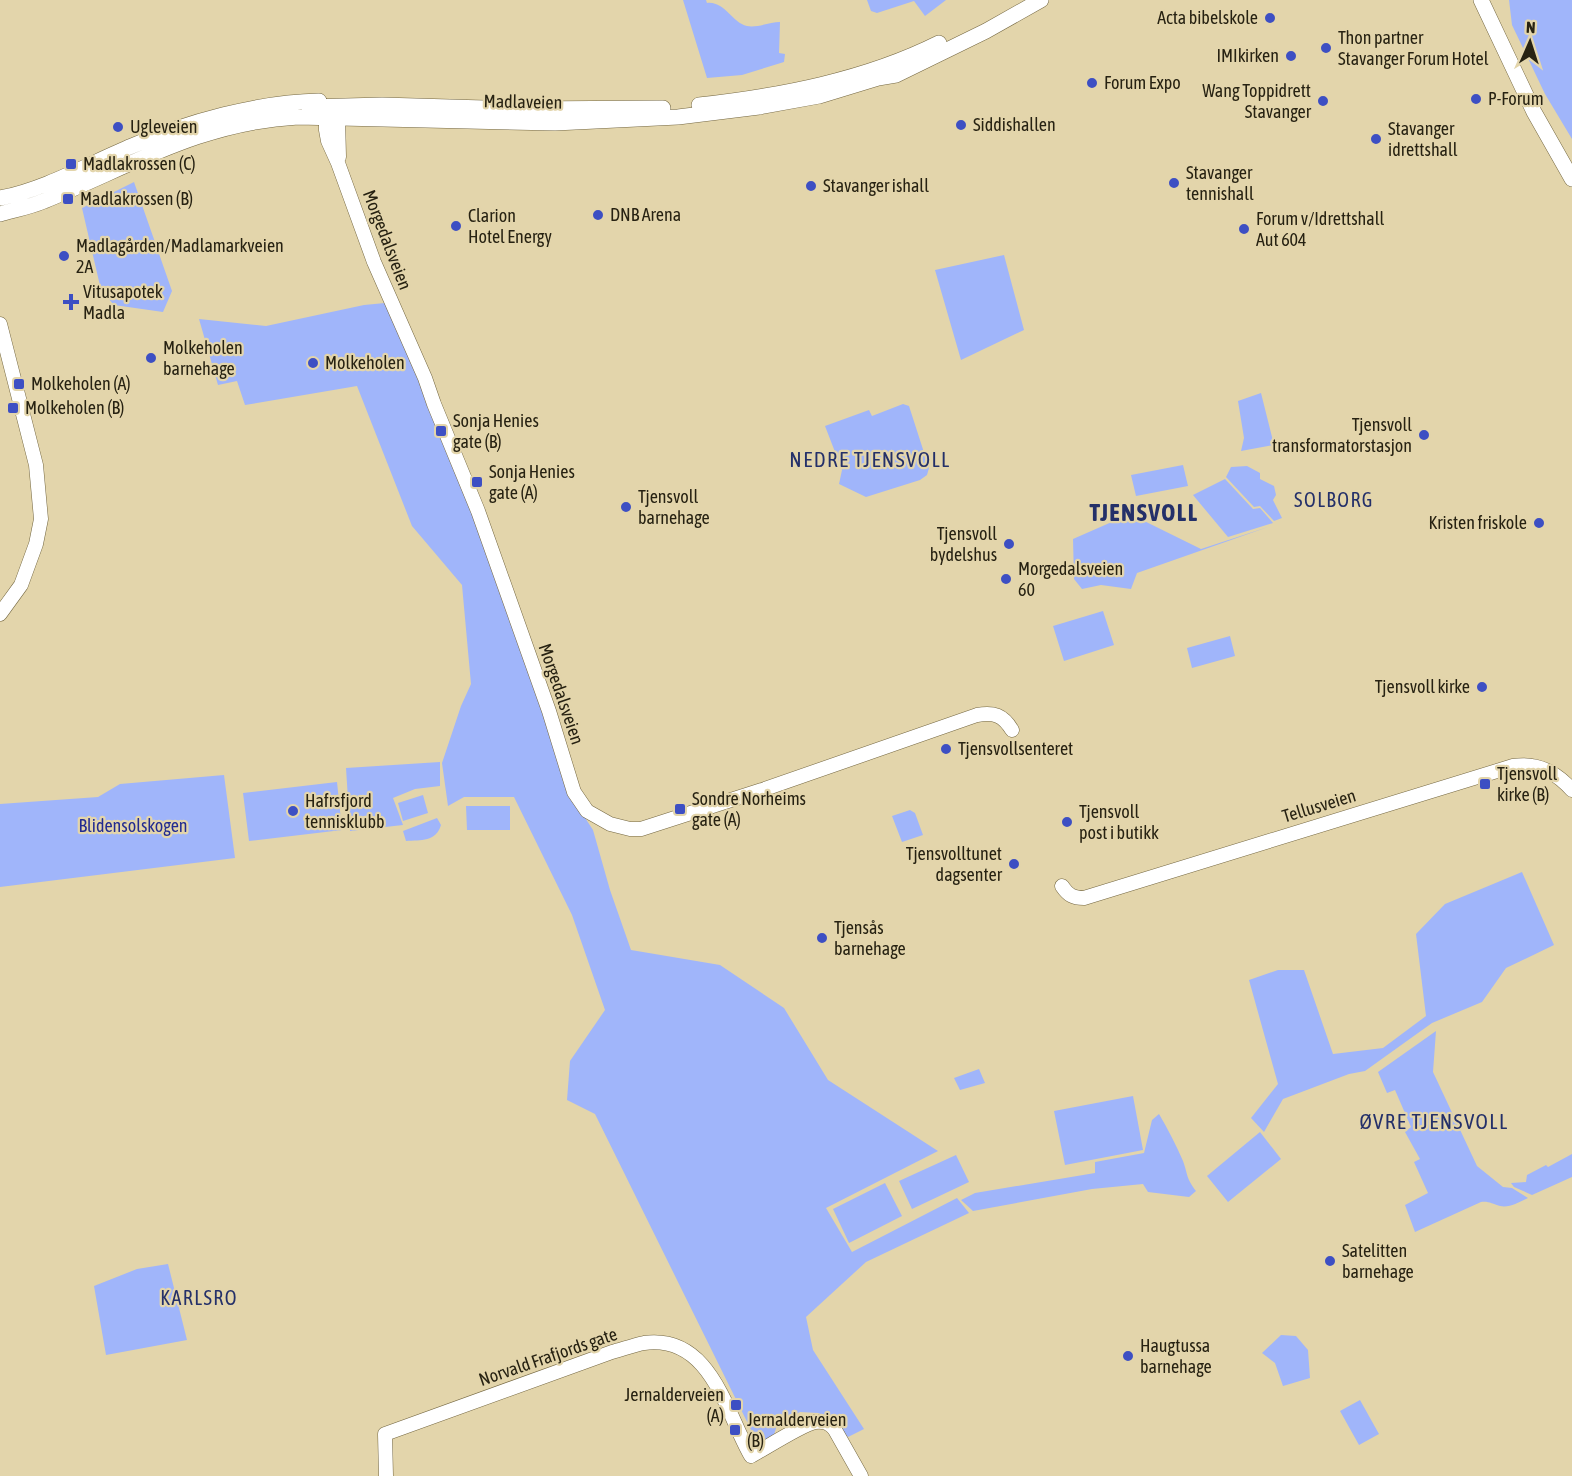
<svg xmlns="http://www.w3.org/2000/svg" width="1572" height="1476" viewBox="0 0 1572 1476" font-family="'Asap Condensed',sans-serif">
  <rect width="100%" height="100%" fill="#e3d5ab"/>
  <!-- green -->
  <path fill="#a0b5fa" d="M683,0H706L707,3C725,1 732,23 747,26C757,28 770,22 780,22L779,53L785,54L784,62L742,75L707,78Z
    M867,0H946L925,16L914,1L877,13L871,11Z
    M1509,0H1572V139L1545,94L1512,25Z
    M134,182L172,291L163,312L114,305L101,290L82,208Z
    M1004,255L1024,330L961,360L935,270Z
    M385,303L465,488L576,804L593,830L610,890L631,950L720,965L784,1008L828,1080L938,1151L826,1208L852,1252L957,1198L969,1213L866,1262L806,1317L813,1350L864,1429L848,1437L832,1418L818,1413L800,1412L777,1425L773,1438L759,1446L595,1114L567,1100L570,1061L605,1010L572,915L514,797H464L448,806L442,763L461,706L471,684L462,585L412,526L357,386L245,405L237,381L218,385L199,319L266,326L364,305Z
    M1261,393L1274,445L1241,451L1244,438L1238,401Z
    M903,404L909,406L929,468L927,475L920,480L866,497L839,484L842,470L825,426L869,410L872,416Z
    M1183,465L1188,486L1136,496L1131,475Z
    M1247,466L1260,473V479L1274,486L1276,495L1273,500L1282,518L1274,521L1260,506L1254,507L1226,477L1231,467Z
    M1225,479L1253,509L1260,508L1273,523L1228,537L1193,495Z
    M1130,514L1201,549L1268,527L1137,573L1131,589L1101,585L1082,589L1074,579L1073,539Z
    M1103,611L1114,645L1064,661L1053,626Z
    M1230,636L1235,656L1192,668L1187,648Z
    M440,762V786L415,789L393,798L403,825L350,831L346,768Z
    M224,775L235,858L0,887V804L98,797L120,784Z
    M337,782L342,830L249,841L243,793Z
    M423,795L428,813L403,821L398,803Z
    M466,806H510V830H467Z
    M910,810L915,813L923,835L902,842L892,816Z
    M437,818L441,825C436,842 421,840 406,841L403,831Z
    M1522,872L1554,945L1506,968L1482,1002L1432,1023L1365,1071L1349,1074L1283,1099L1264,1132L1251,1118L1278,1084L1249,980L1278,970H1304L1333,1054L1383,1048L1426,1016L1416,934L1445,904Z
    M1436,1031L1433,1072L1477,1166L1503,1187L1512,1188L1528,1198C1519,1202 1510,1208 1500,1206C1492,1204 1489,1201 1481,1202L1415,1232L1405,1205L1428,1193L1414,1162L1420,1159L1405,1132L1411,1127L1395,1090L1387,1093L1378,1072Z
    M979,1069L985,1083L960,1090L954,1078Z
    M1133,1096L1143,1150L1065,1165L1054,1111Z
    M1159,1114C1168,1129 1176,1145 1183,1161C1188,1175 1186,1178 1196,1191L1189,1197L1148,1192L1143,1184L1092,1189L973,1211L961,1200L975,1193L1095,1173V1162L1144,1153L1152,1120Z
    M1260,1132L1281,1159L1228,1202L1207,1176Z
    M1572,1154V1177L1532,1195L1514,1187L1511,1183L1526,1182L1527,1175L1546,1165L1548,1167Z
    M956,1155L969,1182L912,1209L899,1181Z
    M885,1183L902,1216L849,1243L833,1209Z
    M168,1264L187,1340L106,1355L94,1286L137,1269Z
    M1281,1335L1296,1336L1308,1350L1310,1378L1283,1386L1275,1363L1262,1353Z
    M1360,1400L1379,1434L1359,1445L1340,1411Z"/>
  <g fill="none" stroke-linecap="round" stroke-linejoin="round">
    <!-- secondary casing -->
    <g stroke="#746741" stroke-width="15">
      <path id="secondary" d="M330,109L326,118V130L328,141L338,163L374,262L425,378L434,404L478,511L549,711L574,792L587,811L610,824L630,829H641L762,790L977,715C994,712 1003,715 1012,730
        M332,109L338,118L339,157
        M0,324L36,465L41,519L36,544L21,585L0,614
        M1062,886C1068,895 1073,898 1084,898L1513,766C1537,762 1556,772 1572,790
        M386,1476L385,1434L612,1352C623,1349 634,1345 644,1343C711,1334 726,1413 751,1456C764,1449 803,1424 815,1422C824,1421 830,1423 835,1430L861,1476"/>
    </g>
    <!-- primary casing -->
    <g stroke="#746741" stroke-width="16">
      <path id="primary" d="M1481,0L1534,112L1572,179
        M699,105C780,96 865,80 939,43
        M309,107L382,105L523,109L663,108
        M243,112L270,110
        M0,198C44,190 91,163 132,146C187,122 259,102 319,101
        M0,214C14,210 30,207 44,201C131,166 201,122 298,117L555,123L678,117L759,107L819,96L878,78L896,75L986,31L1041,0"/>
    </g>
    <!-- secondary -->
    <use href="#secondary" stroke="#fff" stroke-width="14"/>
    <!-- primary -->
    <use href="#primary" stroke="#fff" stroke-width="15"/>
  </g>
  <!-- markers -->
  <g fill="#3d4fc3" stroke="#e3d5ab" stroke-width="2">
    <circle cx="1270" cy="18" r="6"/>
    <circle cx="1326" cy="48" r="6"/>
    <circle cx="1291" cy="56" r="6"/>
    <circle cx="1092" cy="83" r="6"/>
    <circle cx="1476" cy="99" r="6"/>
    <circle cx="1323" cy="101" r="6"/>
    <circle cx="961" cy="125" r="6"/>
    <circle cx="118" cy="127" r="6"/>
    <circle cx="1376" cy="139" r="6"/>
    <rect x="65" y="158" width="12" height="12" rx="3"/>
    <circle cx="1174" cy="183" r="6"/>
    <circle cx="811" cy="186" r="6"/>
    <rect x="62" y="193" width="12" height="12" rx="3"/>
    <circle cx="598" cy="215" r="6"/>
    <circle cx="456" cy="226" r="6"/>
    <circle cx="1244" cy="229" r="6"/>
    <circle cx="64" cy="256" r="6"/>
    <path d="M68 293h6v6h6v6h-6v6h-6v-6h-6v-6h6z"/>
    <circle cx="151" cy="358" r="6"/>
    <circle cx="313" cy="363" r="6"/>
    <rect x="13" y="378" width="12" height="12" rx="3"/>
    <rect x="7" y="402" width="12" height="12" rx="3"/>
    <rect x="435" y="425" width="12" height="12" rx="3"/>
    <circle cx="1424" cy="435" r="6"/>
    <rect x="471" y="476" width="12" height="12" rx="3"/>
    <circle cx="626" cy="507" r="6"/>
    <circle cx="1539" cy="523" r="6"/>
    <circle cx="1009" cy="544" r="6"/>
    <circle cx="1006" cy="579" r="6"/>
    <circle cx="1482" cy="687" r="6"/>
    <circle cx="946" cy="749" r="6"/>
    <rect x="1479" y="778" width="12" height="12" rx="3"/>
    <rect x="674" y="803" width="12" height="12" rx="3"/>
    <circle cx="293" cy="811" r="6"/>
    <circle cx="1067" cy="822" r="6"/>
    <circle cx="1014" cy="864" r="6"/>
    <circle cx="822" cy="938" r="6"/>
    <circle cx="1330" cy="1261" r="6"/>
    <circle cx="1128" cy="1356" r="6"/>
    <rect x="730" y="1399" width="12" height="12" rx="3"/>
    <rect x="729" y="1424" width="12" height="12" rx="3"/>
  </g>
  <g text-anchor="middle" stroke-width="4.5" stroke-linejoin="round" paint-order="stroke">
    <!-- poi labels -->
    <g font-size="18" fill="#272212" stroke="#e3d5ab" text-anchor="start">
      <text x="1258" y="24" text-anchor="end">Acta bibelskole</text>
      <text x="1338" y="44">Thon partner<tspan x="1338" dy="21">Stavanger Forum Hotel</tspan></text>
      <text x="1279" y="62" text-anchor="end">IMIkirken</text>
      <text x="1104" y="89">Forum Expo</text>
      <text x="1311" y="97" text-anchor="end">Wang Toppidrett<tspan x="1311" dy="21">Stavanger</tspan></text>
      <text x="1488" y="105">P-Forum</text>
      <text x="973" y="131">Siddishallen</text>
      <text x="130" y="133">Ugleveien</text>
      <text x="1388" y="135">Stavanger<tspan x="1388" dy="21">idrettshall</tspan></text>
      <text x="83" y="170">Madlakrossen (C)</text>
      <text x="1186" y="179">Stavanger<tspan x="1186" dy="21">tennishall</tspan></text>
      <text x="823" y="192">Stavanger ishall</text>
      <text x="80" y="205">Madlakrossen (B)</text>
      <text x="610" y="221">DNB Arena</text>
      <text x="468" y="222">Clarion<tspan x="468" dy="21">Hotel Energy</tspan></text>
      <text x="1256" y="225">Forum v/Idrettshall<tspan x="1256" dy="21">Aut 604</tspan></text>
      <text x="76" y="252">Madlagården/Madlamarkveien<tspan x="76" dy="21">2A</tspan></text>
      <text x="83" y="298">Vitusapotek<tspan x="83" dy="21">Madla</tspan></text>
      <text x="163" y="354">Molkeholen<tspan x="163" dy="21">barnehage</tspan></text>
      <text x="325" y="369">Molkeholen</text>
      <text x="31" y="390">Molkeholen (A)</text>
      <text x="25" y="414">Molkeholen (B)</text>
      <text x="453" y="427">Sonja Henies<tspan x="453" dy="21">gate (B)</tspan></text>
      <text x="1412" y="431" text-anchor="end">Tjensvoll<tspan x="1412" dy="21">transformatorstasjon</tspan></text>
      <text x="489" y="478">Sonja Henies<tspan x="489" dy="21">gate (A)</tspan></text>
      <text x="638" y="503">Tjensvoll<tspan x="638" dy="21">barnehage</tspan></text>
      <text x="1527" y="529" text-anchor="end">Kristen friskole</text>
      <text x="997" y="540" text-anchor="end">Tjensvoll<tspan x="997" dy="21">bydelshus</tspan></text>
      <text x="1018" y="575">Morgedalsveien<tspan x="1018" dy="21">60</tspan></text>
      <text x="1470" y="693" text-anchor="end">Tjensvoll kirke</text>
      <text x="958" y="755">Tjensvollsenteret</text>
      <text x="1497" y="780">Tjensvoll<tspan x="1497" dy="21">kirke (B)</tspan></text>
      <text x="692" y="805">Sondre Norheims<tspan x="692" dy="21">gate (A)</tspan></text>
      <text x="305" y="807">Hafrsfjord<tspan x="305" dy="21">tennisklubb</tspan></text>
      <text x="1079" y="818">Tjensvoll<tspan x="1079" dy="21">post i butikk</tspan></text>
      <text x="1002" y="860" text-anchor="end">Tjensvolltunet<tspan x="1002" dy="21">dagsenter</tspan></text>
      <text x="834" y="934">Tjensås<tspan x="834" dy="21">barnehage</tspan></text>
      <text x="1342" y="1257">Satelitten<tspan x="1342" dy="21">barnehage</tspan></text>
      <text x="1140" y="1352">Haugtussa<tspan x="1140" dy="21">barnehage</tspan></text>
      <text x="724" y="1401" text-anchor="end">Jernalderveien<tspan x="724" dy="21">(A)</tspan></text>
      <text x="747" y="1426">Jernalderveien<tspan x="747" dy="21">(B)</tspan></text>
    </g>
    <!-- street labels -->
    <g font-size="18" fill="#272212" stroke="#e3d5ab">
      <text transform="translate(523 102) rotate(1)" y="6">Madlaveien</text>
      <text transform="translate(387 240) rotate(69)" y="6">Morgedalsveien</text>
      <text transform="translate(561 694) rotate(71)" y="6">Morgedalsveien</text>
      <text transform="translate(1319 806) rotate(-17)" y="6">Tellusveien</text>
      <text transform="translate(548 1357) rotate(-19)" y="6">Norvald Frafjords gate</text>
    </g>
    <!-- park labels -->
    <g font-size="18" fill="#222b91" stroke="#e3d5ab">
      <text x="133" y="832">Blidensolskogen</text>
    </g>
    <!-- neighbourhood labels -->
    <g font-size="20" letter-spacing="1.5" fill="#243069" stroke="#e3d5ab">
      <text x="1334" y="507">SOLBORG</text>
      <text x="199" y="1305">KARLSRO</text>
    </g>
    <!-- quarter labels -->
    <g font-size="21" letter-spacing="1.5" fill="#243069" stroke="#e3d5ab">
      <text x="870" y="467">NEDRE TJENSVOLL</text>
      <text x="1434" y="1129">ØVRE TJENSVOLL</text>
    </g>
    <!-- district labels -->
    <g font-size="24" font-weight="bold" letter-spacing="1.5" fill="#243069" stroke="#e3d5ab">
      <text x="1144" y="521">TJENSVOLL</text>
    </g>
  </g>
  <!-- north arrow -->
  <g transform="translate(1530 42) rotate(3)" stroke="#e3d5ab" stroke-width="4.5" paint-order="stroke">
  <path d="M0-4.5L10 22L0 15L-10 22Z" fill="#272212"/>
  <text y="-9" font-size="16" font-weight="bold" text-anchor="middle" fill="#272212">N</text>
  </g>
</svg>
